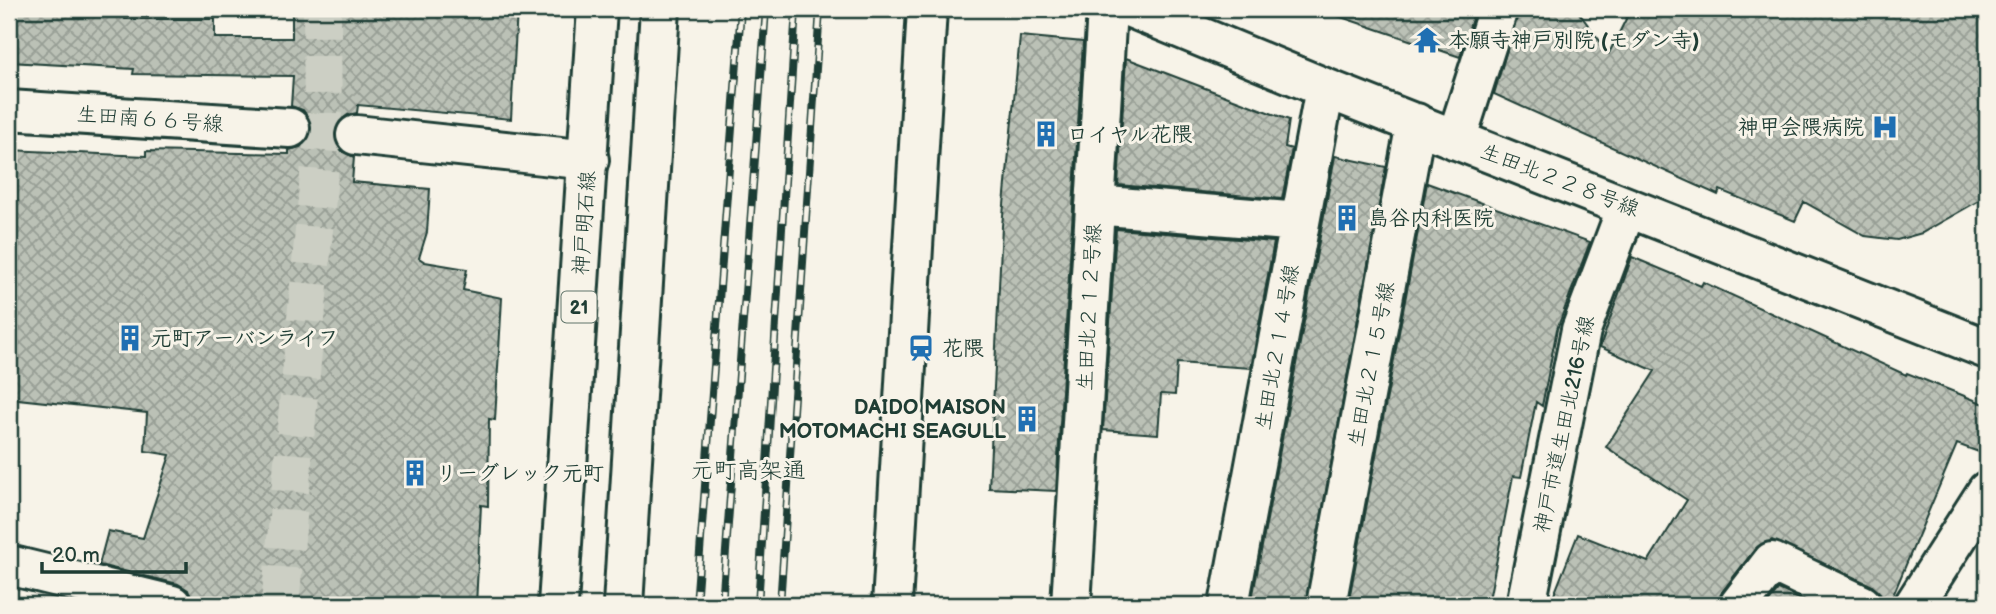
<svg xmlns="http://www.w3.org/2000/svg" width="1996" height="614" viewBox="0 0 1996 614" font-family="'Balsamiq Sans','Klee One',sans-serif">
  <defs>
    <pattern id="building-cross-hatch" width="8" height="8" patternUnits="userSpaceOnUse" patternTransform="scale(1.75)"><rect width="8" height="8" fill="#bbc1b6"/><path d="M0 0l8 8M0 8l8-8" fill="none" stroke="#979e95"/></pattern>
  </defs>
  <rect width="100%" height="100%" fill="#f7f3e8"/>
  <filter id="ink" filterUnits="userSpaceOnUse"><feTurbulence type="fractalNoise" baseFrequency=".0143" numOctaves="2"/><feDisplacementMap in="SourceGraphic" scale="14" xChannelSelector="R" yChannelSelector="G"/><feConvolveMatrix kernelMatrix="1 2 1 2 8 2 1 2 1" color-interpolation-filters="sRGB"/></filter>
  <g filter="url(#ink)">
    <!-- building -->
    <path fill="url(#building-cross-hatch)" stroke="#1f3d34" stroke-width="2" d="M9,9H126L125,19H215V38H292V9H517L511,119L358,105L357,113L348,115L339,122L334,133L336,144L343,152L354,157L352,182L430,189L427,232L419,258L425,262L467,269L463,290L502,298L495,420L489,419L488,506L481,505L476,605H193L188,590L178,584L99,565L108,531L143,538L170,455L145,451L147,413L9,398V150L146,156V151L289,154V150L300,147L308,141L312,129L309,118L303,110L291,106L293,76L133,74L134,69L9,62Z
      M1339,9H1475L1460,57L1338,16Z
      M1519,9H1576L1609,53L1631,9H1987V196L1922,233L1897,240L1865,236L1804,202L1795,221L1720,190L1718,195L1494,94Z
      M1020,36L1083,42L1056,491L989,488L1002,226Z
      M1126,58L1289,120L1285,147L1292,149L1282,199L1118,185Z
      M1335,156L1386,167L1305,605H1251Z
      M1427,183L1590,242L1557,329L1542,406L1536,402L1521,477L1513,476L1488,605H1348Z
      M1116,229L1274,242L1251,368L1177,363L1175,395L1161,394L1158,434L1103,430Z
      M1632,257L1701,286L1703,282L1906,375L1907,373L1987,405V455L1957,444L1889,605H1884L1880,593L1871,585L1772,540L1755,549L1722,592L1718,605H1550L1578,534L1648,562L1687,500L1606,447L1655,371L1600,347Z
      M1779,589L1812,605H1766Z"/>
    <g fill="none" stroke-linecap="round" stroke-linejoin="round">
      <!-- minor-tunnel -->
      <path stroke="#cccfc4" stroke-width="38" stroke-dasharray="38 19" stroke-linecap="butt" d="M280,605L323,131L322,9"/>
      <!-- minor casing -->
      <g stroke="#1f3d34" stroke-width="44">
        <path id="minor" d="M1133,9L1325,88L1987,349
          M9,110L290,128
          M356,135L589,160
          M1456,140L1498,9
          M1095,205L1300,222
          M9,565L172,605
          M1071,605L1107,9
          M1229,605L1325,88
          M1326,605L1416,123
          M1526,605L1581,330L1627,207
          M1739,605L1772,562L1862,605
          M1914,605L1987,491"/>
      </g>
      <!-- major casing -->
      <g stroke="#1f3d34" stroke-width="44">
        <path id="major" d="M558,605L597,9
          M623,605L660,9
          M892,605L927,9"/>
      </g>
      <!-- minor -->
      <use href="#minor" stroke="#f7f3e8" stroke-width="38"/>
      <!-- major -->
      <use href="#major" stroke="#f7f3e8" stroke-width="38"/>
      <!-- rail casing -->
      <g stroke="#1f3d34" stroke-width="8">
        <path id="rail" d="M696,605L741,9
          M722,605L766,9
          M758,605L796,9
          M780,605L820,9"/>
      </g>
      <!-- rail -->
      <use href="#rail" stroke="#f7f3e8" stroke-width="5" stroke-dasharray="16" stroke-linecap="butt"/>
    </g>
  </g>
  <!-- icons -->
  <defs>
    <g id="temple-bare" transform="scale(2.1)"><path d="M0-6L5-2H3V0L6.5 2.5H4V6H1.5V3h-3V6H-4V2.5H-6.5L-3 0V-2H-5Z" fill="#1f6fb2" stroke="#f7f3e8" stroke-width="2.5" paint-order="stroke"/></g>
    <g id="hospital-bare" transform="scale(2.1)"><path d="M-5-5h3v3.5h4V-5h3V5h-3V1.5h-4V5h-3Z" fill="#1f6fb2" stroke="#f7f3e8" stroke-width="2.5" paint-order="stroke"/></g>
    <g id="building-bare" transform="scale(2.1)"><path d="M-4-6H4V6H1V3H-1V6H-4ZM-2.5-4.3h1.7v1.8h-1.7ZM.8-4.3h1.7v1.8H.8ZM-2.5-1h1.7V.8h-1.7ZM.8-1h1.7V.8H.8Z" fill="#1f6fb2" stroke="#f7f3e8" stroke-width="2.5" paint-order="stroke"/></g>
    <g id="station-bare" transform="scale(2.1)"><path d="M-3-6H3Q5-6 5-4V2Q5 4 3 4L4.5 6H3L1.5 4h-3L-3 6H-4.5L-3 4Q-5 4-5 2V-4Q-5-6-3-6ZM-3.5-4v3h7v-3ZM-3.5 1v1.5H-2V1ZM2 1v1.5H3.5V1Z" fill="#1f6fb2" stroke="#f7f3e8" stroke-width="2.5" paint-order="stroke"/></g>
  </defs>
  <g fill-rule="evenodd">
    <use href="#temple-bare" x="1427" y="40"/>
    <use href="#hospital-bare" x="1885" y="127"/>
    <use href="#building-bare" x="1046" y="134"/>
    <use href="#building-bare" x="1347" y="218"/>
    <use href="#building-bare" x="130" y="338"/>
    <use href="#station-bare" x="921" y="348"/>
    <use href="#building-bare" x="1027" y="419"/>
    <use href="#building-bare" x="415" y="473"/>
  </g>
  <g text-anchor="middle" stroke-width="6" stroke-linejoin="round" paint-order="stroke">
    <!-- shield labels -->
    <rect fill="#f7f3e8" stroke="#60746a" stroke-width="2" x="561.5" y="291.5" width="35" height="31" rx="5"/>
    <g font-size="19" font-weight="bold" fill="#1f3d34">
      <text x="579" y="314">21</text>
    </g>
    <!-- poi labels -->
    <g font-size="21" font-weight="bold" fill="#1f3d34" stroke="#f7f3e8" text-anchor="start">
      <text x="1448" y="47">本願寺神戸別院 (モダン寺)</text>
      <text x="1864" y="134" text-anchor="end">神甲会隈病院</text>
      <text x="1067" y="141">ロイヤル花隈</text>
      <text x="1368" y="225">島谷内科医院</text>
      <text x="151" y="345">元町アーバンライフ</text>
      <text x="942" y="355">花隈</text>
      <text x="1006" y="414" text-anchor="end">DAIDO MAISON<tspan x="1006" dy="24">MOTOMACHI SEAGULL</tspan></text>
      <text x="436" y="480">リーグレック元町</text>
    </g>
    <!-- street labels -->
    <g font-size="21" fill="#1f3d34" stroke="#f7f3e8">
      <text transform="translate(150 119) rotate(4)" y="7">生田南６６号線</text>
      <text transform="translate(1560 180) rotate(21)" y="7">生田北２２８号線</text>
      <text transform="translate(584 223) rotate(-86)" y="7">神戸明石線</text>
      <text transform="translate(1089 307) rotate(-87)" y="7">生田北２１２号線</text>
      <text transform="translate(1277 347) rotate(-80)" y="7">生田北２１４号線</text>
      <text transform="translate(1371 364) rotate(-79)" y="7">生田北２１５号線</text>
      <text transform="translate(1564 424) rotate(-78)" y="7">神戸市道生田北216号線</text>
    </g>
    <!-- neighbourhood labels -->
    <g font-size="23" fill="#1f3d34" stroke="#f7f3e8">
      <text x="748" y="478">元町高架通</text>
    </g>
  </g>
  <!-- margin -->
  <rect width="1996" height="614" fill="none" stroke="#f7f3e8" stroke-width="35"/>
  <rect x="18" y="18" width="1961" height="579" fill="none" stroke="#1f3d34" stroke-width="2.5" filter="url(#ink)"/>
  <!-- scale -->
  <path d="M42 562v10h144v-10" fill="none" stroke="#1f3d34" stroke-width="3.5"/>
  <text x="52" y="562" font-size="21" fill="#1f3d34" stroke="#f7f3e8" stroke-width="5" paint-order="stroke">20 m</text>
</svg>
